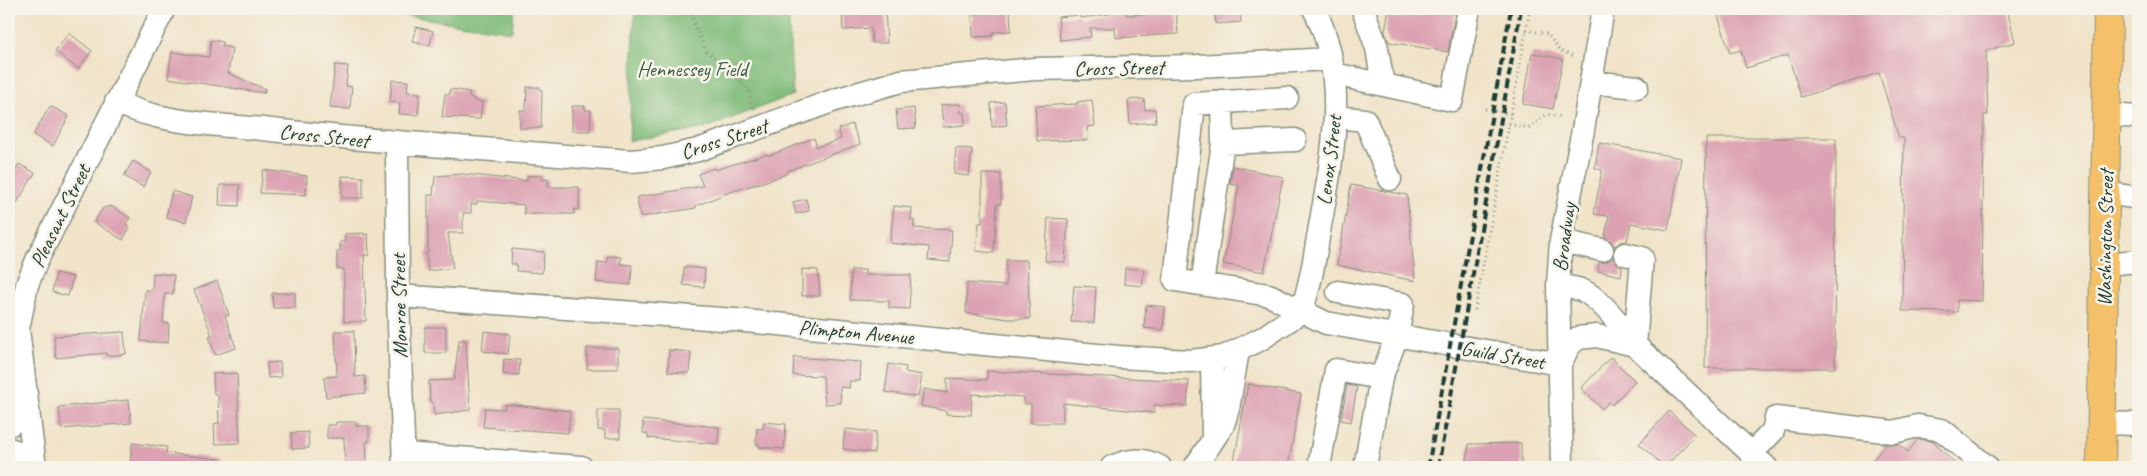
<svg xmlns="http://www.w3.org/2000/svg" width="2147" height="476" viewBox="0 0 2147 476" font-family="Caveat,sans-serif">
  <rect width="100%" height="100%" fill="#f7f3e8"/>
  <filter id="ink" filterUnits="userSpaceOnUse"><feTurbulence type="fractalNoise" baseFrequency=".02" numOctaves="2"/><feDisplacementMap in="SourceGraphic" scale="10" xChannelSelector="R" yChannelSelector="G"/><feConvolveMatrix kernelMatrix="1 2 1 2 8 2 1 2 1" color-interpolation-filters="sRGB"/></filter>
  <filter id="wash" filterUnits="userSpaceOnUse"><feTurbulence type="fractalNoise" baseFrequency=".0096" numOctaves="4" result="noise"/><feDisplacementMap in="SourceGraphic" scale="20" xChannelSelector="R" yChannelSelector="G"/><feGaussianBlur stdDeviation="1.12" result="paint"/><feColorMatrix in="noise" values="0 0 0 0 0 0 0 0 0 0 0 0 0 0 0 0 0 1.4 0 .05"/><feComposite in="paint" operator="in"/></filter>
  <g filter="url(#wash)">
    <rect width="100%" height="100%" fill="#f0e3c8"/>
    <!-- forest -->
    <path fill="#80bc7a" stroke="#507c57" d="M362,9H514L512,32Z
      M635,9H788L793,95L706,128L629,141Z"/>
    <g id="blocks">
      <!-- building -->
      <path fill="#dca1b2" d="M842,9H885L887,43H872L871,28L843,30Z
        M1109,9H1126V15L1155,14L1159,12L1158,9H1176L1178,34L1116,38L1115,28H1090L1091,37L1060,40L1058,17L1079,15L1080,18L1110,14Z
        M1215,9H1240L1241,22L1216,24Z
        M1389,9H1456L1448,52L1389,42L1385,31Z
        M1716,9H2007L2015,42L1986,51L1988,115H1984L1982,301L1957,300V312L1902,311L1904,138H1899L1879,73L1801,97L1788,55L1746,68L1741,50L1730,53Z
        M1010,10L1011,31L993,32V36L973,37L972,15Z
        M416,27L433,31L430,45L412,42Z
        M69,33L92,51L78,69L55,51Z
        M211,40L223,42L222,46L232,48L228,73L265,89L264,93L168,78L172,52L209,57Z
        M1532,53L1563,59L1553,109L1523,104Z
        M335,65L348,66L346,86L352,87L350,109L330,108Z
        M392,80L408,81L407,92L420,93L418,115L399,114L400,103L390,102Z
        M527,87H540V90H542L541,128H520V110H526Z
        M450,89L470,92L469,97L473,98V100L482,102L480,119L442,117L445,94H450Z
        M1144,99L1145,110L1155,109L1156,122L1130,124L1128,100Z
        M1092,100L1095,126L1087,127L1088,140L1037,141L1035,106L1078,104L1077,102Z
        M1005,102L1007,125L992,127L991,103Z
        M960,104L961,113H964L965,125L943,127L941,105Z
        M50,106L69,116L53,146L33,135Z
        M572,106H585V110H591L590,131H572Z
        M914,108L916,128L898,129L896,110Z
        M852,124L860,144L787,171L788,173L773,179L730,192L695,206L696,208L640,217L637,197L703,186L698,174L714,168L715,170L767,154L768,156L814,138L817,147L841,139L838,129Z
        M1706,138H1836L1835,368H1705Z
        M1599,143L1681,158L1668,230L1631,223L1627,241L1621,242L1615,246L1611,241L1605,237L1609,216L1594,214L1602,170L1595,168Z
        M956,148L972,149L969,176L954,174Z
        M133,161L151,172L143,187L124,176Z
        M19,164L35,173L9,216V181Z
        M1233,166L1283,177L1264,272L1223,264L1239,186L1230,184Z
        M263,170L307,176L306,195L260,193Z
        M463,174L527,181V176L542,175V180L548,179V187H579V210L574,209V214H524V205L477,201V204H471V213H463V233H448L453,268L428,271L426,253H428V195H433L435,176Z
        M982,174H1001V204H997L994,253L976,251L979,223H982Z
        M342,176L363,177V198H342Z
        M220,185H240L239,206L219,205Z
        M1351,185L1407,195L1415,281L1337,265Z
        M172,191L192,197L186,222L166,217Z
        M806,199L809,211L796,214L793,202Z
        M111,206L130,218L126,224L130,227L123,240L94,222L103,208Z
        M894,206L912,208L911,220H914V228L952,230L950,262L928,260L929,247L890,243Z
        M1048,218L1068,219L1065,262L1045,261Z
        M364,233V235L368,234L369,255H364L366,321L344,322V269H337V251H340V242H345V234Z
        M512,249L544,252L542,273L516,271L517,264H511Z
        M608,256L621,257L620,264L632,265L631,285L596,282L598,262L607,263Z
        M1612,258L1622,267L1621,276L1598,271L1599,263L1606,262Z
        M1006,260H1027L1030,319H1008L966,313L967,283L1006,286Z
        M684,267L705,269L704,287L683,285Z
        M1125,268L1144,270L1142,286L1124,284Z
        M802,269L818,270L820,296H802Z
        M851,270H865V275H911L909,309L889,308V301L850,300Z
        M56,273L73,277L68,296L52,292Z
        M153,273L174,275L173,294H165L163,323L169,324L168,343L141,341L145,290H152Z
        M217,281L229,315L225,316L236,348L215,355L209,336L212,335L194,290Z
        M1074,286L1096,287L1094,323L1071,322Z
        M272,293H295V308H273Z
        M1146,305L1165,307L1163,330L1144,328Z
        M425,327H446V353H425Z
        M335,331H354L355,377L365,376L366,393L326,397L324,377L337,376Z
        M484,331L510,334L508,354L482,351Z
        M124,332L126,354L106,356V353L56,358L54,336Z
        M459,340H466L470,410L434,415L433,402H430L429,381L454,380Z
        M587,348H618V369H587Z
        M669,350L691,352L689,373L668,372Z
        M794,357L861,362L860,381H850L849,388L840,387L841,403L825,404L823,376L793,375Z
        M1611,357L1635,381L1612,405L1609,402L1602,409L1581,388Z
        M504,359L520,360L519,375L503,374Z
        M280,362L281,377L268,378L267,363Z
        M889,364L906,367L905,372L922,375L918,397L885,392Z
        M987,371L1189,381L1187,406L1154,405V413L1063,403V423H1031V404H1024V397L972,394L971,415L946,414V411L921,406L924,389L947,393V378L987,380Z
        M237,373L240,443L215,444L214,424L219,423L218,394H214L213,374Z
        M1248,384L1301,394L1288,467H1233Z
        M1347,385L1357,387L1351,422L1341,420Z
        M129,400L131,423L61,429L59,407Z
        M505,404L570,411L568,433L483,427L485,408L504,409Z
        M598,410H619L620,438H605V430H598Z
        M1669,411L1695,435L1665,467L1639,444Z
        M643,420L719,427L718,444L648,438V434L643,433Z
        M336,422H356V426H369V442H366L367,467H345L344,438H327V425H336Z
        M764,422L786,424L784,449L759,447V444H756L757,428L763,429Z
        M845,429L876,432L874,453L843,449Z
        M308,432L309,448L292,449L291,433Z
        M1918,439L1934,442L1958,467H1867L1886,444H1899L1908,452Z
        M132,443L167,447L166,453L219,459L218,467H134L130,465Z
        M1521,443V467H1466L1469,444Z"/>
    </g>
  </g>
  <g filter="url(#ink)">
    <use href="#blocks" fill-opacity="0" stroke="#88907e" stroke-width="1"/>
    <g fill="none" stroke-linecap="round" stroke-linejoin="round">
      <!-- minor casing -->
      <g stroke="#88907e" stroke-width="25">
        <path id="minor" d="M1363,9L1377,48L1383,85
          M1334,74L1452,100L1469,9
          M1592,82L1637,87
          M1287,98L1194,104L1175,280L1269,295L1326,323L1560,364L1569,346L1578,338L1597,336L1635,345L1766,467
          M116,102C163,125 220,124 272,130C391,143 511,151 631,161L663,158L698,150L835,100L901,81L1035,69L1197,66L1331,59
          M2106,115L2138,117
          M1335,117L1365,120L1390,179
          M1223,143L1295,140
          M397,144L398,296L404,467
          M2106,193L2138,198
          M1561,241L1602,250
          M1625,254L1642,258L1635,345
          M2105,264L2138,261
          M1202,284L1223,143L1222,102
          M1558,285C1566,287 1574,288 1581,290C1601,298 1623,328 1635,345
          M1338,292L1403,304L1397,336L1381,378L1365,467
          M398,296L735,320L1118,357L1191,361L1224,357L1261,339L1301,312
          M1301,312C1311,284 1315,255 1320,226C1333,155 1349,76 1314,9
          M1212,360L1213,436
          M9,395L11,424
          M2101,423L2138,424
          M9,449L33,456
          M404,454L581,467
          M1751,454L1773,431L1776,418L1893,432L1918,426L1942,430L1987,467
          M35,467L18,329L27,285L37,260L164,9
          M1112,467C1129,459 1143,458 1160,467
          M1195,467L1223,425L1228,409L1238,351
          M1319,467L1336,370L1381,378
          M1562,467L1558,285L1561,241L1583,130L1603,9"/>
      </g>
      <!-- major casing -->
      <g stroke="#88907e" stroke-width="30">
        <path id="major" d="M2101,467L2108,9"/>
      </g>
      <!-- path -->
      <path stroke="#88907e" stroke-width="3" stroke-dasharray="1 4" stroke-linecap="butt" d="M690,9L693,21L706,51L732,71L749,91L753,111
        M1526,30L1548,34L1560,51L1574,56
        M1485,109L1511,114
        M1509,124L1529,128L1547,114L1562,117
        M1475,310L1530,9"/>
      <!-- minor -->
      <use href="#minor" stroke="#fff" stroke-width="22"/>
      <!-- major -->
      <use href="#major" stroke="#f4c16a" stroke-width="28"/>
      <!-- rail -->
      <path stroke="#1f3d34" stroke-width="4" stroke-dasharray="8 4" stroke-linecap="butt" d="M1428,467L1511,9
        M1438,467L1521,9"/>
    </g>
  </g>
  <g text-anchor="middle" stroke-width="5" stroke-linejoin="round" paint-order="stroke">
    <!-- street labels -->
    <g font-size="21" fill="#1f3d34" stroke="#f7f3e8">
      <text transform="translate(1119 68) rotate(-1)" y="7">Cross Street</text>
      <text transform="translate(324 136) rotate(6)" y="7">Cross Street</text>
      <text transform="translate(724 139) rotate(-18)" y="7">Cross Street</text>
      <text transform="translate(1329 160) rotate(-83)" y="7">Lenox Street</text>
      <text transform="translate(60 216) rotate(-64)" y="7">Pleasant Street</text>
      <text transform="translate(1564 237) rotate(-82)" y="7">Broadway</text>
      <text transform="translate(2105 238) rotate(-89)" y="7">Washington Street</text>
      <text transform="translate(399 306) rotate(-91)" y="7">Monroe Street</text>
      <text transform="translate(856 332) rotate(5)" y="7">Plimpton Avenue</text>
      <text transform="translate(1503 355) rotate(10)" y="7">Guild Street</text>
    </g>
    <!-- park labels -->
    <g font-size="21" fill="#395d46" stroke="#f7f3e8">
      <text x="692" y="76">Hennessey Field</text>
    </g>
  </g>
  <!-- margin -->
  <rect width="2147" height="476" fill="none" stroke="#f7f3e8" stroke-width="30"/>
</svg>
